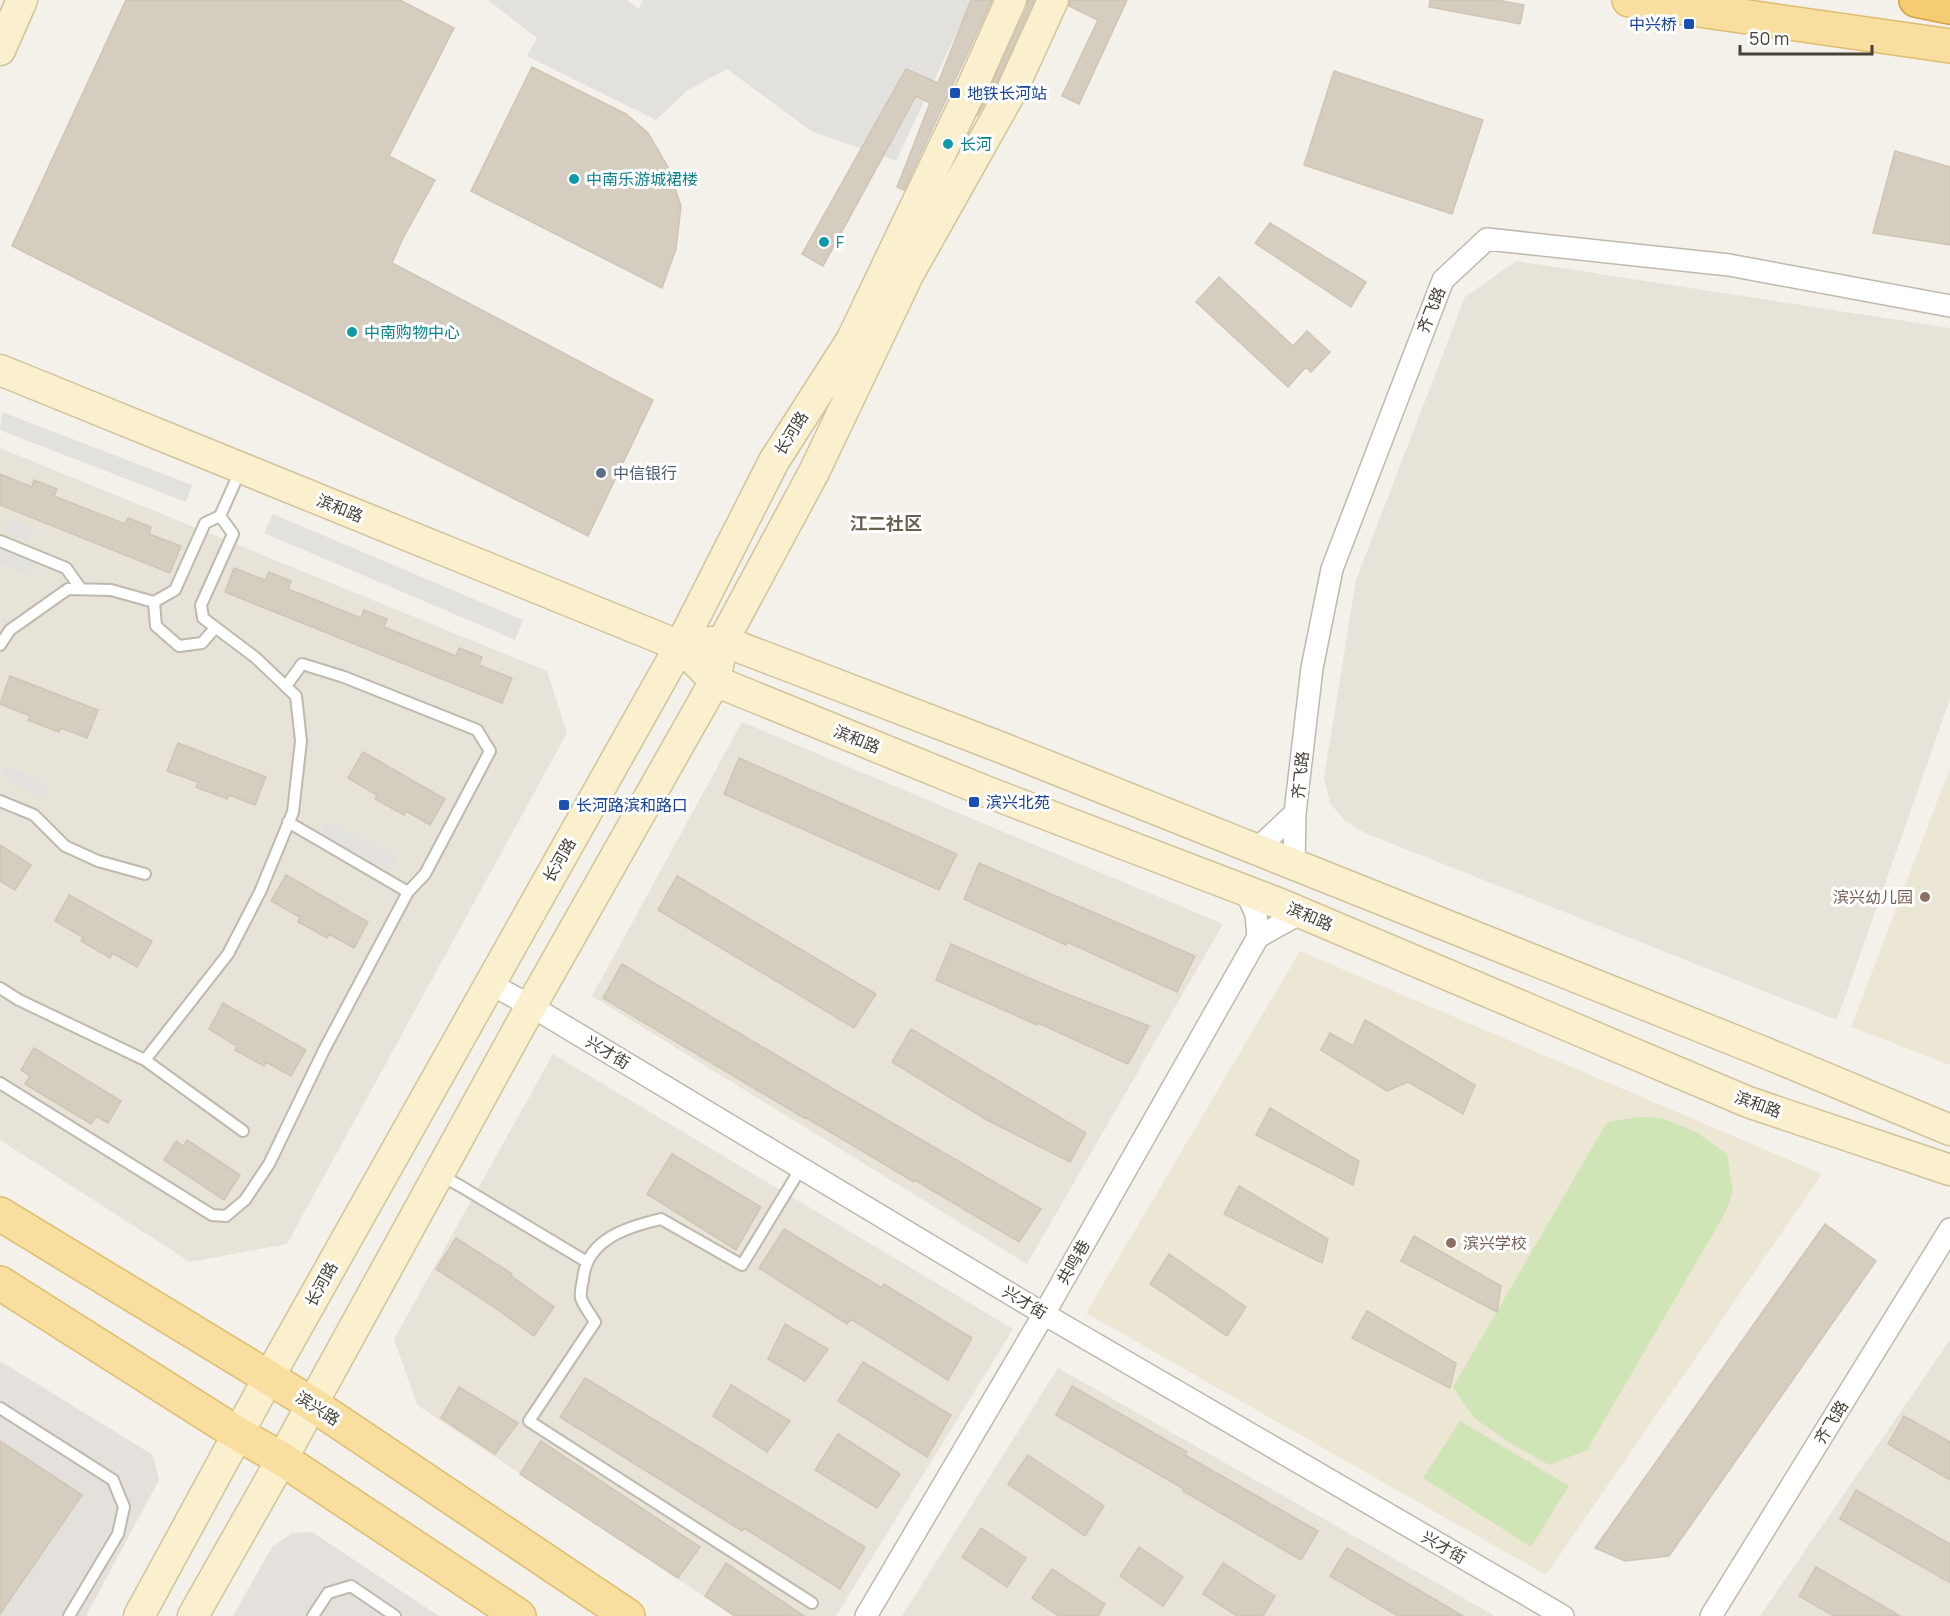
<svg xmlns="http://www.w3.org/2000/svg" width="1950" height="1616" viewBox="0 0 1950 1616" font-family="Manrope,'Noto Sans SC',sans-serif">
  <rect width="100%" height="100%" fill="#f4f1ea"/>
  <!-- residential -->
  <path fill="#e8e3d8" d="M1516,261L1950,328V699L1837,1020L1365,833L1345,821L1330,803L1324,778L1356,580L1465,297Z
    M0,448L547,671L567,733L287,1244L190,1262L0,1140Z
    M742,722L1223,924L1027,1264L592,996Z
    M553,1054L1013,1329L836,1616H733L417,1405L394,1339Z
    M1950,1340V1616H1760Z
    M1058,1368L1495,1616H902Z"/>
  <!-- industrial -->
  <path fill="#e4e0db" d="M0,1361L153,1455L159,1480L86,1616H0Z
    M312,1532L439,1616H233L272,1547L292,1533Z"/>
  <!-- education -->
  <path fill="#ece6d5" d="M1950,768V1065L1851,1027Z
    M1300,951L1822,1174L1546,1575L1086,1313Z"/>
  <!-- green -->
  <path fill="#cfe5b5" d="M1639,1117L1662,1118L1696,1132L1727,1154L1733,1192L1725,1213L1587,1450L1549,1465L1511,1443L1474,1418L1453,1387L1607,1122Z
    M1460,1421L1569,1486L1531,1547L1423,1478Z"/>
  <!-- parking -->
  <path fill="#e3e1de" d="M488,0H627L639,9L643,0H972L896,161L811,131L727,69L688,90L656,120L527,56L537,38Z
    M2,412L192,485L186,502L0,430Z
    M273,514L523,620L515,640L264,533Z
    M8,518L34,529L28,542L2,531Z
    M0,547L37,562L31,576L0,564Z
    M8,765L48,788L43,798L2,776Z
    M326,821L396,858L389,870L320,834Z"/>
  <!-- building -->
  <path fill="#d5cdc0" stroke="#cfc5b4" stroke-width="1.5" d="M126,0H400L454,28L389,156L435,180L402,240L392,263L653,400L588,536L12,246Z
    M971,0H992L904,190L897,187L930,103L916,96L823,266L802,254L906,69L938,83Z
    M1028,0H1034L997,82L977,116L1027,7Z
    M1070,0H1127L1079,104L1062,96L1098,20L1069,6Z
    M1430,0H1497L1524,5L1520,24L1429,7Z
    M532,67L626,114L648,133L668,167L681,206L676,249L662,288L471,191Z
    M1334,71L1483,120L1452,214L1304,165Z
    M1895,151L1950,167V245L1873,233Z
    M1270,223L1366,282L1351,307L1255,243Z
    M1219,277L1293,346L1307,331L1330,352L1311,372L1306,367L1288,387L1196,302Z
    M0,474L32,487L34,480L57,489L54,496L125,524L128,518L151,527L149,534L181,546L170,573L0,505Z
    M234,568L265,580L269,572L291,581L288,589L361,618L364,610L387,619L384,627L456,656L459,648L482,657L479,665L512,678L502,703L225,592Z
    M10,676L98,710L87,738L61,728L59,732L28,720L30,716L0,704Z
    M178,743L266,777L255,805L229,795L227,799L196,787L198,782L167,771Z
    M363,752L445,799L430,825L406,811L404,815L375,799L377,795L348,778Z
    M739,758L957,854L939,890L724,794Z
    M0,845L31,865L15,890L0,881Z
    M979,863L1195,956L1177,992L1067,942L1066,945L964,899Z
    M286,875L368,922L354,948L329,934L327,938L298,922L300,917L271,901Z
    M677,876L876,994L854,1028L658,910Z
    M69,895L152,941L137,967L112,953L110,958L81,941L83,937L55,921Z
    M951,944L1057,990L1149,1026L1128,1064L1038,1023L1037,1025L936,980Z
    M622,964L837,1091L1041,1209L1019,1242L915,1180L914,1182L805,1117L804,1118L603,998Z
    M223,1003L306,1050L291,1076L266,1062L264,1066L235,1050L237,1046L209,1029Z
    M1365,1020L1475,1085L1463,1114L1408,1082L1387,1091L1321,1050L1330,1033L1353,1046Z
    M911,1029L1086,1133L1070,1162L987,1120L892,1062Z
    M34,1048L121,1101L108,1123L96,1116L91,1124L25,1084L30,1076L21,1070Z
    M1270,1108L1359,1161L1353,1185L1256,1135Z
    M187,1140L240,1175L224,1200L164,1160L176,1141L183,1146Z
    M672,1154L761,1207L736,1250L647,1194Z
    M1239,1186L1328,1239L1322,1263L1224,1214Z
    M1825,1224L1876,1261L1669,1556L1625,1561L1595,1548Z
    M784,1229L882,1288L884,1284L972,1338L948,1380L851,1319L847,1324L759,1268Z
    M1414,1236L1501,1286L1497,1312L1401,1261Z
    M456,1238L512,1274L511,1276L554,1307L534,1336L491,1305L436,1269Z
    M1169,1254L1246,1307L1227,1336L1150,1284Z
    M1367,1311L1456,1363L1450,1388L1352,1338Z
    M785,1324L828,1349L805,1381L768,1359Z
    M863,1362L951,1415L927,1457L838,1401Z
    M585,1378L865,1547L840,1589L744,1528L742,1531L560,1417Z
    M731,1385L790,1421L767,1452L713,1416Z
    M1072,1386L1187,1452L1185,1455L1318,1531L1301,1560L1183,1491L1184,1489L1056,1415Z
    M459,1387L518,1423L495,1454L441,1418Z
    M1904,1416L1950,1442V1480L1888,1444Z
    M838,1434L900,1474L877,1508L815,1470Z
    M0,1441L82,1495L0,1614Z
    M541,1441L700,1547L678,1578L520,1474Z
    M1028,1455L1104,1506L1085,1536L1008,1484Z
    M1856,1490L1950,1544V1583L1840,1519Z
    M981,1528L1026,1558L1007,1587L962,1557Z
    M1139,1547L1183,1577L1163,1606L1120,1576Z
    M1347,1548L1463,1616H1398L1330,1576Z
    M726,1563L804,1616H735L705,1596Z
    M1223,1563L1275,1596L1263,1616H1237L1203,1594Z
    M1816,1567L1900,1616H1834L1799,1596Z
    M1052,1569L1105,1604L1098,1616H1059L1032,1598Z"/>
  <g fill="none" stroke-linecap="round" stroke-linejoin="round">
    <!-- lane casing -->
    <g stroke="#bfb9ad" stroke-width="14">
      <path id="lane" d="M0,541L66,568L81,589
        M215,628L202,643L179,646L156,626L154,602L175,590L205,523L220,516L241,469
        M0,645L10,630L68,589L111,590L154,602
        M0,801L34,815L65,846L98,861L145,874
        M288,822L408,892
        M0,988L19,1000L145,1060L243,1131
        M145,1060L228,954L260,892L293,812L301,741L296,696L256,658L203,618L201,605L233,534L220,516
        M0,1083L212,1215L226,1216L245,1200L269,1164L324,1050L408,892L425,874L490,751L477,730L344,677L302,664L286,686
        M801,1168L742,1265L661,1219C627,1227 587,1239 583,1279C582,1284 580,1293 581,1298C583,1305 591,1315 595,1322L529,1421L812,1603
        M440,1175L462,1187L587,1262
        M0,1408L113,1480L124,1507L118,1534L69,1616
        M313,1616L328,1593L351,1586L395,1616"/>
    </g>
    <!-- street casing -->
    <g stroke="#bfb9ad" stroke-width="24">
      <path id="street" d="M1256,850L1295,813
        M1294,865L1295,813L1312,668L1332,569L1443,280L1487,239L1729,265L1950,306
        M1245,890L1256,914L1258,937
        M489,983L531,1006L1044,1314L1563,1616
        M866,1616L1044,1314L1258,937L1301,913
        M1711,1616L1950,1229"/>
    </g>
    <!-- secondary casing -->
    <g stroke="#d1c49c" stroke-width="33">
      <path id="secondary" d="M0,50L22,0
        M0,370L680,646L715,681L985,791L1278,903L1748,1102L1950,1170
        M703,643L723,641L1005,749L1761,1051L1950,1130
        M139,1616L269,1377L680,646L774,461L852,339L968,96L1011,0
        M193,1616L282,1459L531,1006L715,681L723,641L814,472L908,275L1012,90L1053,0"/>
    </g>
    <!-- primary casing -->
    <g stroke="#ddbd6f" stroke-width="36">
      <path id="primary" d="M1629,0L1950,46
        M0,1214L312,1404L628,1616
        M0,1283L238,1434L282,1459L519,1616"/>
    </g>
    <!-- highway casing -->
    <g stroke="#d4a044" stroke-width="36">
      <path id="highway" d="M1916,0L1950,7"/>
    </g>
    <!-- lane -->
    <use href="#lane" stroke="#fff" stroke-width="10"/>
    <!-- street -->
    <use href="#street" stroke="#fff" stroke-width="21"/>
    <!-- secondary -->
    <use href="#secondary" stroke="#fbf0cd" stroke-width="30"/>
    <!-- primary -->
    <use href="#primary" stroke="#f8df9f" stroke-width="33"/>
    <!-- highway -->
    <use href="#highway" stroke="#f5cb74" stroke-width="33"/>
  </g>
  <!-- markers -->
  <g fill="#1a4fb4" stroke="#fff" stroke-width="2">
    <rect x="1683" y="18" width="12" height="12" rx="3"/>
    <rect x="949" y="87" width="12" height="12" rx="3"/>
    <rect x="968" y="796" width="12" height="12" rx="3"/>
    <rect x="558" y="799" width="12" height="12" rx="3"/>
  </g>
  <g fill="#0f9aa8" stroke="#fff" stroke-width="2">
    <circle cx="948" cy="144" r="6"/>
    <circle cx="574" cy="179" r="6"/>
    <circle cx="824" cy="242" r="6"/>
    <circle cx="352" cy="332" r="6"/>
  </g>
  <circle fill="#5c6f8a" stroke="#fff" stroke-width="2" cx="601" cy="473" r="6"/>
  <g fill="#8d6e63" stroke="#fff" stroke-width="2">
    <circle cx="1925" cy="897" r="6"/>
    <circle cx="1451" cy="1243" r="6"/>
  </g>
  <g text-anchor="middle" stroke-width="6" stroke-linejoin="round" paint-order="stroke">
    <!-- transit labels -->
    <g font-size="16" fill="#164399" stroke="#fff" text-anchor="start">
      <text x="1677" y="30" text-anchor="end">中兴桥</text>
      <text x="967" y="99">地铁长河站</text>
      <text x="986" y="808">滨兴北苑</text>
      <text x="576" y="811">长河路滨和路口</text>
    </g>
    <!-- culture labels -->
    <g font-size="16" fill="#0d838f" stroke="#fff" text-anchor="start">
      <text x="960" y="150">长河</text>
      <text x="586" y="185">中南乐游城裙楼</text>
      <text x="836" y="248">F</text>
      <text x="364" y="338">中南购物中心</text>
    </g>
    <!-- street labels -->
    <g font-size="16" fill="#474238" stroke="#fff">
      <text transform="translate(1431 310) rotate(-68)" y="6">齐飞路</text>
      <text transform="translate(791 433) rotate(-58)" y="6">长河路</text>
      <text transform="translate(340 508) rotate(22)" y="6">滨和路</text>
      <text transform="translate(857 739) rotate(22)" y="6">滨和路</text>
      <text transform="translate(1300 775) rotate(-84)" y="6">齐飞路</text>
      <text transform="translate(559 860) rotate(-60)" y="6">长河路</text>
      <text transform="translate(1310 916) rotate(23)" y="6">滨和路</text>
      <text transform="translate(608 1052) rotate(31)" y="6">兴才街</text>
      <text transform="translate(1758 1104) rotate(20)" y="6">滨和路</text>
      <text transform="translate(1073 1262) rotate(-60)" y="6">共鸣巷</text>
      <text transform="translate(321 1284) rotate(-61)" y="6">长河路</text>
      <text transform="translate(1025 1302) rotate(31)" y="6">兴才街</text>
      <text transform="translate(318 1408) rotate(33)" y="6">滨兴路</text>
      <text transform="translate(1831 1422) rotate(-58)" y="6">齐飞路</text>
      <text transform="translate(1444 1547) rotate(30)" y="6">兴才街</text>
    </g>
    <!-- service labels -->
    <g font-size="16" fill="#4e5e75" stroke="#fff" text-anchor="start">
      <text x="613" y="479">中信银行</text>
    </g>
    <!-- education labels -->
    <g font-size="16" fill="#785e54" stroke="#fff" text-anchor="end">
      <text x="1913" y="903">滨兴幼儿园</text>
      <text x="1463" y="1249" text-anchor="start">滨兴学校</text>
    </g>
    <!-- neighbourhood labels -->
    <g font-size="18" font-weight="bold" fill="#6a6050" stroke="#fff">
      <text x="886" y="530">江二社区</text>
    </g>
  </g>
  <!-- scale -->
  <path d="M1740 45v9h132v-9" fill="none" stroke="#474238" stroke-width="3"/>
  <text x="1749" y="45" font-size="18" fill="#474238" stroke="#ffffff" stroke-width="4.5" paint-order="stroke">50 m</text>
</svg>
